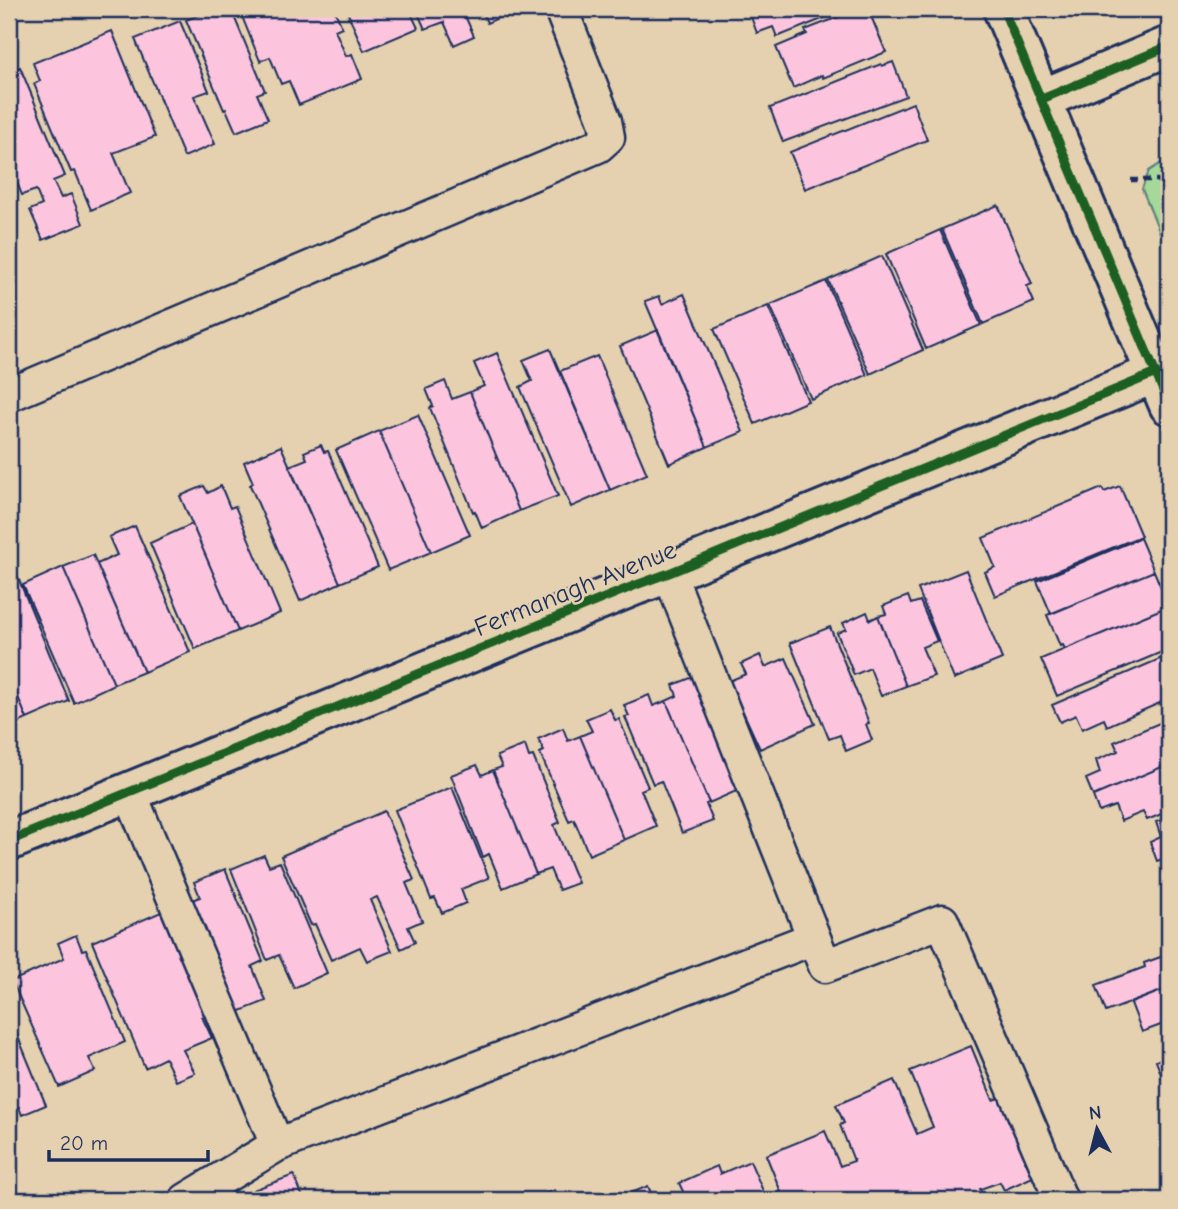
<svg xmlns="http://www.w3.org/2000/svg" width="1178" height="1209" viewBox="0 0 1178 1209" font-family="'Comic Neue',sans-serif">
  <rect width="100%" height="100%" fill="#e5d1af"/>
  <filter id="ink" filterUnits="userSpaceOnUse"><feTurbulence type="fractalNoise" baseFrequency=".0143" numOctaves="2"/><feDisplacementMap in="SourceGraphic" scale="14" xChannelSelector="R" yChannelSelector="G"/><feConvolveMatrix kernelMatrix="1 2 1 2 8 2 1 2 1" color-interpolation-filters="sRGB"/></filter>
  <g filter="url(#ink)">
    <!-- green -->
    <path fill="#a5d89a" stroke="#60847c" stroke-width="2" d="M1169,158V255L1142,189L1149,171Z"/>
    <!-- building -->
    <path fill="#fcc5dd" stroke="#1b2f5e" stroke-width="2" d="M214,9H231L265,91L257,94L268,119L236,132L226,109L224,110L186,20Z
      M239,9H334L342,27L335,30L346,56L352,54L362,79L299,105L289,81L281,84L270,57L260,61Z
      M346,9H409L418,28L364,51Z
      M416,9H462L474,36L454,45L444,22L425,29Z
      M481,9H518L487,23Z
      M748,9H847L777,37L773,27L757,33Z
      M859,9H868L886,52L823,78L822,75L793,88L776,47L807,34L805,30Z
      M180,21L209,91L194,96L215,144L184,157L135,39Z
      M112,31L155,137L113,153L130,193L91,210L75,171L71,172L34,84L40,81L33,63Z
      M893,62L906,96L783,142L770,108L881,64L882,66Z
      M20,67L65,176L53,181L61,198L71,194L83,224L43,240L30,210L42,205L36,190L22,195L9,162V71Z
      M913,103L927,140L805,189L790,152Z
      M9,180L16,198L9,201Z
      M998,205L1032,284L1027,286L1034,302L983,324L942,229Z
      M940,230L981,325L926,349L886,254Z
      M882,256L923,350L870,374L828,280Z
      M826,281L867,375L811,399L770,305Z
      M684,294L743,432L707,447L645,301L659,296L662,304Z
      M768,306L808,401L755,424L714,329Z
      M658,330L707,447L669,464L620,346Z
      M550,349L610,490L571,507L520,387L532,381L523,360Z
      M497,353L558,496L519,511L470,392L484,386L474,363Z
      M597,356L647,474L610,490L560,371Z
      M445,381L452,399L470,392L519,511L482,528L475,511L473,512L430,408L433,406L426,389Z
      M418,415L470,535L431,552L379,431Z
      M379,431L431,552L388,570L336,450Z
      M321,445L324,452L328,451L378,567L340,583L289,466L307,459L304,452Z
      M281,446L340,583L300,601L250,485L253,483L244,462Z
      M204,486L208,493L221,486L230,508L235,506L280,613L238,631L180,496Z
      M1120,486L1141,536L995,596L985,572L995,567L983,538L1102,488L1104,492Z
      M192,524L238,631L195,649L150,543Z
      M135,526L190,652L144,672L97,564L117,555L109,537Z
      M1140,538L1154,571L1051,614L1037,581Z
      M93,555L144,672L114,684L63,567Z
      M63,567L114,684L74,703L23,585Z
      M14,568L69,701L27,719L9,675V570Z
      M966,570L1002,659L954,679L918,589Z
      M1154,571L1169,606L1065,649L1063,645L1060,646L1047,615Z
      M908,596L911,604L920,601L937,641L922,647L934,676L906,686L878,616L886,614L883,606Z
      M1169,606V649L1057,696L1041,659Z
      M867,612L870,620L878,616L906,686L881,696L870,668L854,675L837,633L846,629L843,623Z
      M830,627L869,723L866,724L872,740L846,751L840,735L829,739L790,643Z
      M760,655L765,667L786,658L815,724L760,749L729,681L746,674L741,664Z
      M1169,655V699L1107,726L1104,719L1082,729L1076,715L1060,722L1052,705Z
      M9,675L27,719L9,727Z
      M698,675L741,789L709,803L666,701L677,696L673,685Z
      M649,695L653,706L666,701L709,803L706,804L713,821L682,833L661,781L653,784L625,717L629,716L624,705Z
      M610,709L615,720L619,719L648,787L641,790L656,826L624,840L580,736L592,731L586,719Z
      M1169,719V764L1093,796L1086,779L1100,773L1096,760L1118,751L1114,742Z
      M563,728L568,741L580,736L624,840L589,855L574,819L569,821L540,753L544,751L538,739Z
      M525,745L529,757L533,756L560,822L554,825L578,883L559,890L550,869L536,874L493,770L502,767L497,756Z
      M1169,764V811L1147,820L1143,812L1121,821L1115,806L1099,812L1093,796Z
      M477,765L482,775L493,770L536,874L503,888L489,854L483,857L451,775Z
      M452,787L489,878L461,889L466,903L442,913L435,898L431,899L395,810Z
      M384,811L414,880L406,883L422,921L408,927L415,942L401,949L377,897L370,900L392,951L367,961L360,947L331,960L315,924L311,925L281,856Z
      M1169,817V860L1168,857L1157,861L1150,842L1161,837L1156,822Z
      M264,855L269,866L280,862L327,973L294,988L279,955L267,960L231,869Z
      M225,869L263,961L252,966L266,1001L233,1014L187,902L200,897L194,882Z
      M161,912L206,1016L202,1017L212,1038L183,1050L195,1073L176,1081L165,1058L145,1068L92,942Z
      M76,935L82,950L86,949L125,1042L89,1058L95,1071L59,1087L12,981L64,958L58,943Z
      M1169,954V988L1106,1012L1096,985L1145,967L1144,963Z
      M1169,988V1022L1142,1032L1131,1003Z
      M9,1015L46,1105L22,1115L19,1107L9,1111Z
      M971,1046L993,1100L1002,1097L1035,1176L1004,1190L1000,1182L980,1189L984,1198L978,1200H687L679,1183L717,1166L720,1174L750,1161L766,1198L781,1192L766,1155L825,1131L840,1166L854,1161L840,1125L844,1123L836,1105L894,1080L917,1134L933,1127L910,1071Z
      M1169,1055V1094L1156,1061Z
      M294,1175L304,1200H256L253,1190Z
      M648,1186L654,1200H615Z
      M555,1190L559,1200H534L533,1199Z"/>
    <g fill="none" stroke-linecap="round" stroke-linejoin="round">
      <!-- service casing -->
      <g stroke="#1b2f5e" stroke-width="37">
        <path id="service" d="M9,395L598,146L608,137L605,121L561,9
          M669,573L814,938
          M129,791L277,1145
          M186,1200L277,1145L814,938L825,966L942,921L1061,1200"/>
      </g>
      <!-- minor casing -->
      <g stroke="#1b2f5e" stroke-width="44">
        <path id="minor" d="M1003,9L1169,405
          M1042,99L1169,46
          M9,841L636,585L669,573L1156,373"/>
      </g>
      <!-- path -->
      <path stroke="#1b2f5e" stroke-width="4.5" stroke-dasharray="7 5" stroke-linecap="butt" d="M1063,13L1065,9
        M1131,180H1157L1169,184"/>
      <!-- service -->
      <use href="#service" stroke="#e5d1af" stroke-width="32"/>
      <!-- minor -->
      <use href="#minor" stroke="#e5d1af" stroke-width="38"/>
      <!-- cycleway casing -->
      <g stroke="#e5d1af" stroke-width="13">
        <path id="cycleway" d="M1003,9L1169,405
          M1042,99L1169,46
          M9,841L636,585L669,573L1156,373"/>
      </g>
      <!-- cycleway -->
      <use href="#cycleway" stroke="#1b5e20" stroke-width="9"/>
    </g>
  </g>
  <g text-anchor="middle" stroke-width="5" stroke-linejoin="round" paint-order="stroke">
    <!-- street labels -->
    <g font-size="26" fill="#1b2f5e" stroke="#e5d1af">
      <text transform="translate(575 588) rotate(-22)" y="9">Fermanagh Avenue</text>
    </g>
  </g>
  <!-- margin -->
  <rect width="1178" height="1209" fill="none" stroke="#e5d1af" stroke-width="35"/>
  <rect x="18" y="18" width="1143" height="1174" fill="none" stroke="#1b2f5e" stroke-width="2.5" filter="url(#ink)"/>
  <!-- north arrow -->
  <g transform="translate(1097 1129) rotate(353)" stroke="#e5d1af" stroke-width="5" paint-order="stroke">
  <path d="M0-5L12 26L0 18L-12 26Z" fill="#1b2f5e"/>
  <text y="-10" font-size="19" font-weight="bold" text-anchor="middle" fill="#1b2f5e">N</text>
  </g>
  <!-- scale -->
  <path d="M49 1150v10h159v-10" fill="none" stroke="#1b2f5e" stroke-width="3.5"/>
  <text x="60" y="1150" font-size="21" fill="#1b2f5e" stroke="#e5d1af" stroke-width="5" paint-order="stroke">20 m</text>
</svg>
